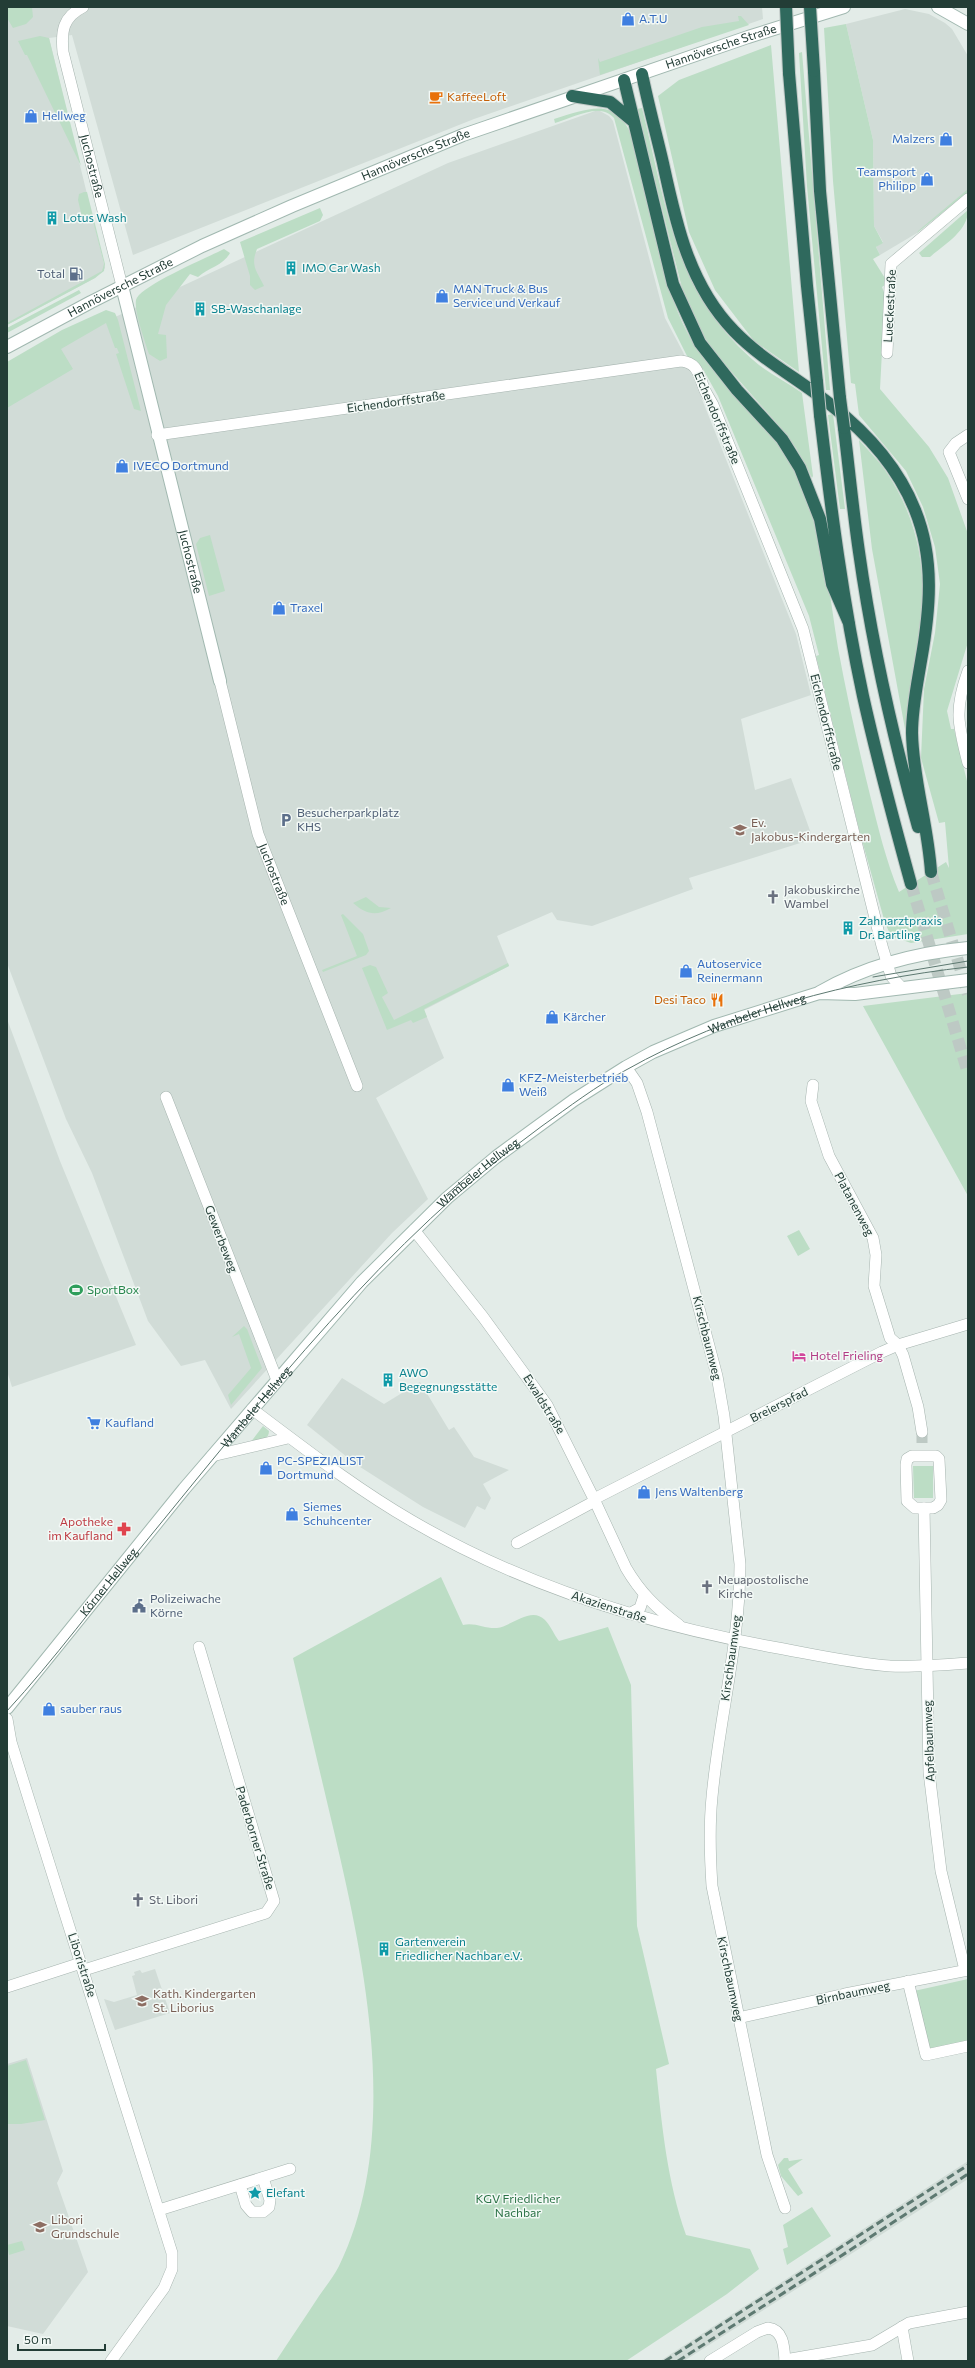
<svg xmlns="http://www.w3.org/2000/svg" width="975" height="2368" viewBox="0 0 975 2368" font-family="Commissioner,sans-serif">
  <rect width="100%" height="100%" fill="#e3ece8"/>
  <!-- built -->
  <path fill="#d1dcd7" d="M7,7H762L763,19L474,119L133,255L72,35L49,38L105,268L95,278L7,325Z
    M905,9L929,14L945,23L952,29L968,56V192L917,233L880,255L876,247L883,242L874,226L873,140L846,24Z
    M598,110L609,116L613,121L665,318L683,352L796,634L811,695L741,719L755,790L791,778L813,839L689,878L693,889L592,926L557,920L552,912L497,936L509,966L424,1010L444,1058L376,1098L428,1199L392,1233L231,1409L205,1360L181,1366L148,1321L92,1173L66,1119L7,963V376L113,318L448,163Z
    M7,1019L60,1161L136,1345L12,1387L7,1371Z
    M342,1378L384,1404L420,1382L449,1430L454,1427L474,1457L509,1470L483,1484L491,1498L485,1510L477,1506L465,1528L423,1507L357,1465L307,1425Z
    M155,1969L170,2013L115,2030L104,1999L114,2002L137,1995L132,1976L135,1975L134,1972L140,1970L142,1973Z
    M27,2058L63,2171L57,2183L88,2272L43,2334L7,2326V2064Z
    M968,2161V2179L684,2361H660Z"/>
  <!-- green -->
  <path fill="#bcddc5" d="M7,7H32L33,17L26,24L13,28L7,18Z
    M738,16H741L749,25L600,75L598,58L600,62L702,27L739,21Z
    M846,24L873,140L874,226L883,243L876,247L880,255L873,259L888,283L882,287L885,295L880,389L929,447L948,478L968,534V642L947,711L951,729H954L968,785V934L911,943L891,936L885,923L860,833L816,656L819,655L809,616L718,396L703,369L687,356L668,318L614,118C600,102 572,118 555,123L554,119C593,107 618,96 634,142C642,175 650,208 658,241C666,276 674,313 694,344C728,397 786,436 807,496C825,545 830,597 838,648C847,697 858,746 870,795C878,827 886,861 899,892L946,862L949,868L945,822L939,823L921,758L924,689L935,633L940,584L935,547L923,507L906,471L859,415L855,384L851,383L833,181L824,28Z
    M40,36L49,38L81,166L27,55H25L18,41Z
    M771,45L799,372L754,341L715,290L689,232L658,96L679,80Z
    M802,52L830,390H826L807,186L799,53Z
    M642,108C667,207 674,295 759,365C772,375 788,383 802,393L813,476L812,478L796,448L774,420L714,352L698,327L683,292L637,109Z
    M968,189V192L917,233L918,231Z
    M84,192H87L105,264L104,271L95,278L7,325V323L102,271L104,264L92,217H82L78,200L79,194Z
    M320,208L323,215L320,221L257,249C250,266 257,271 264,286L255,290L250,285V276L240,242Z
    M968,210C968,231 945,244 930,257H922L919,253Z
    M224,249L230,253C224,265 208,268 198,277L190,274L166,305L158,334L166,335L167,358L160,361L149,354C145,341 134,312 136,300C139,286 209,257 224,249Z
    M79,290L81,293L7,333V328Z
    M106,310L115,313L118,320L141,411L134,409L116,354L119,353L117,348H115L106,323L61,349L73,369L7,408V362L62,330Z
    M833,414L845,509H840L828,415Z
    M859,440C868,450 877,459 885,470C943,555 920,634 907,728L905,729L872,549Z
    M210,535L225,591L209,596L196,544L200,538Z
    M366,897L379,907L391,908C375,917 366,914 353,903Z
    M343,914L363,934L369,951L366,955L323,972L322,970L357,956L341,915Z
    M508,963L509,966L424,1009L427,1017L413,1023L411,1020L387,1030L362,968L370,965L376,967L388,993L382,997L394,1020Z
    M968,993V1196L863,1006Z
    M799,1230L810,1249L798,1256L787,1236Z
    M244,1326L247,1329L262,1368L231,1405L228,1395L251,1368L239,1334L232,1337Z
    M263,1426L269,1431C269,1441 258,1441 250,1443Z
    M913,1466H933V1498H914Z
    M441,1577L463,1625C475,1622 485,1629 497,1628C512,1626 531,1606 545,1620C551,1626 554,1635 559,1641L608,1627L631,1685L637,1926L669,2064L656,2069C662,2126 667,2181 686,2235L750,2249L759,2269L727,2294L626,2361H276C290,2339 305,2318 319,2296C326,2286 334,2276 339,2266C403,2135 364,1958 332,1823C319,1768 306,1713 293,1658Z
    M968,1979V2042L928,2051L914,1991Z
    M26,2060L45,2120L21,2124H7V2066Z
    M784,2158H788L789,2161L803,2159L788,2169L803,2193L798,2196L781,2176L778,2165Z
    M812,2207L831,2236L787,2265L783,2249L788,2247L783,2225Z
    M22,2241L25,2250L9,2255L7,2245Z"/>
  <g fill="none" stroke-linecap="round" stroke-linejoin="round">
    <!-- street-tunnel -->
    <path stroke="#bdc9c4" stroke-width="11" stroke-dasharray="11 5.5" stroke-linecap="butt" d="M922,1432V1448"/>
    <!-- highway-tunnel -->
    <path stroke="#bdc9c4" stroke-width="12" stroke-dasharray="12 6" stroke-linecap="butt" d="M931,872L968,994
      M911,884L968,1073"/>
    <!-- street casing -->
    <g stroke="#a6b4af" stroke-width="12">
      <g id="street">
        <path id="s1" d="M83,7C63,17 61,31 63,52L122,286"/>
        <path d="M887,353L891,264L968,199"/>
        <path d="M157,435L681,361C698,363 698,374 704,388C706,394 710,399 713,405L803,629L882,946L891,976L901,987"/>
        <path d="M968,435L956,443L949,452L968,499"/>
        <path d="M968,671C954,710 958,724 968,763"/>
        <path id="s2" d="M220,681L258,834L357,1086"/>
        <path d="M626,1067L637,1083L647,1112L717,1376L724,1416L740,1564C740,1643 719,1719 712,1797C709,1827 710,1856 712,1886L767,2155L785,2208"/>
        <path d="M813,1085L811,1101L829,1156L873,1238L876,1255L874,1286L890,1338L898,1345L903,1355L918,1407L922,1432"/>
        <path d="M166,1097L277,1380"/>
        <path d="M414,1230L483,1317L547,1405L594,1499L626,1568C640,1592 656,1608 679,1625"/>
        <path d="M252,1409C304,1448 355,1488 412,1521C522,1585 642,1623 767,1646C808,1653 849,1663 890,1666C916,1667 942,1665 968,1663"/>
        <path d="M212,1456L288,1438"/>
        <path d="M912,1456H936L939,1459L941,1500L938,1505L933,1508H915L907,1501L906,1465L907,1459Z"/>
        <path d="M594,1499L882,1352L898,1345L968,1324"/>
        <path d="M924,1508L929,1772L941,1871L965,1970"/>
        <path d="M517,1543L595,1501"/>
        <path d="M629,1614L640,1608L644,1596"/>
        <path d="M7,1719L11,1742L31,1806L172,2253V2269L164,2288L111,2361"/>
        <path d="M84,1970L266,1913L274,1901L199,1647"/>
        <path d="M908,1981L926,2055L968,2046"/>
        <path d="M7,1987L81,1963"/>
        <path d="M738,2018L845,1994L968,1970"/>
        <path d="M240,2185L246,2205L252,2212H263L269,2207L270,2200L263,2178"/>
        <path d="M159,2210L290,2169"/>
        <path d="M902,2327L908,2361"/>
        <path d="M785,2360L872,2345L909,2323L968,2312"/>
        <path d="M710,2361L757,2332L768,2328C784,2330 784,2348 785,2361"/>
      </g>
    </g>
    <!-- secondary casing -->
    <g stroke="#a1b8b0" stroke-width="14">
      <g id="secondary">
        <path d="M938,7L968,24"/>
        <path id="s3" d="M122,286L220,681"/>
        <path id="s4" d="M7,347L91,302L202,246L292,206L463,135L748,37L844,7"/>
        <path d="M820,992C865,966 916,953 968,948"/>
        <path id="s5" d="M7,1708L184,1489L362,1282L447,1198L496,1157L574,1100L626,1067L653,1052L714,1026L819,993L855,994L968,980"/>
      </g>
    </g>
    <!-- highway casing -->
    <g stroke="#c1c9c7" stroke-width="14">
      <path id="highway" d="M814,71L820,191L840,398
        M789,73L807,286L817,382
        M642,74C648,104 656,133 663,163C676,223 689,285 734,331C763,361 799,379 831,405C867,433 898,467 915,510C935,559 930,610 921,661C917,685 912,709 912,733C913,780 928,825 931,872
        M624,80L673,284L700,343L737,390L782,439L800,468L820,519L832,584L849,623
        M572,96L610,102L633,121
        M820,415C831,509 843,603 863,696C877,759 894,822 911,884
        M844,428C849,469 853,511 859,552C872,644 893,737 918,827"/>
    </g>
    <!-- street -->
    <use href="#street" stroke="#fff" stroke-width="11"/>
    <!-- secondary -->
    <use href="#secondary" stroke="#fff" stroke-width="12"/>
    <!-- highway -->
    <use href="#highway" stroke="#2f695d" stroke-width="12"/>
    <!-- tram -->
    <g stroke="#5d7971" stroke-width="1">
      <path d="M873,977L968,961"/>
      <path d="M446,1195L469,1175"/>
      <path id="s6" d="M7,1711C54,1660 99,1599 143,1545C265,1396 385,1240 542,1126C569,1107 596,1086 626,1070C729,1012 851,980 968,967"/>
    </g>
    <!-- rail -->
    <path stroke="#5d7971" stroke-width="3" stroke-dasharray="8 4" stroke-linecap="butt" d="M665,2361L968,2165
      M678,2361L968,2174"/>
    <!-- highway-bridge casing -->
    <g stroke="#c1c9c7" stroke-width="14" stroke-linecap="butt">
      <path id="highway-bridge" d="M786,7L789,73
        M810,7L814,71
        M817,382L820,415
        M840,398L844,428"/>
    </g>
    <!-- highway-bridge -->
    <use href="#highway-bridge" stroke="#2f695d" stroke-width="12"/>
  </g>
  <!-- icons -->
  <defs>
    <g id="shop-bare" transform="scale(1.08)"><path d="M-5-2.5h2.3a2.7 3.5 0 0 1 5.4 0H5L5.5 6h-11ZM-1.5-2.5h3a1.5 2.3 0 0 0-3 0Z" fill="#3f7fe0" stroke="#f3f9f6" stroke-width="2.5" paint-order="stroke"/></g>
    <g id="cafe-bare" transform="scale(1.08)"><path d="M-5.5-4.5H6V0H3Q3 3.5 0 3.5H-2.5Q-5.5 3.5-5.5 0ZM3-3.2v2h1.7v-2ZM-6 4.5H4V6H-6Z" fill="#e8710a" stroke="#f3f9f6" stroke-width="2.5" paint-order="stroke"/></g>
    <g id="building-bare" transform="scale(1.08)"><path d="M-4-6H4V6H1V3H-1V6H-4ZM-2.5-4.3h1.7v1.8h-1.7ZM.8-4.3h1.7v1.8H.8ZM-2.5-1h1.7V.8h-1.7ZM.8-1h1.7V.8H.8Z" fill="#0f9aa8" stroke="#f3f9f6" stroke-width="2.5" paint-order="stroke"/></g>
    <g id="fuel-bare" transform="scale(1.08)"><path d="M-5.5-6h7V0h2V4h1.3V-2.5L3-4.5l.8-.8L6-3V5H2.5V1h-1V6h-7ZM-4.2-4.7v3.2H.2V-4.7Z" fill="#5c6f8a" stroke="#f3f9f6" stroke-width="2.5" paint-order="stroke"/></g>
    <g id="parking-bare" transform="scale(1.08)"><path d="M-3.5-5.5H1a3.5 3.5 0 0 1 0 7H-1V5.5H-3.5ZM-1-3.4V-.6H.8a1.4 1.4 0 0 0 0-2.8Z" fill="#5c6f8a" stroke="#f3f9f6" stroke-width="2.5" paint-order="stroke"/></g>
    <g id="school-bare" transform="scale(1.08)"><path d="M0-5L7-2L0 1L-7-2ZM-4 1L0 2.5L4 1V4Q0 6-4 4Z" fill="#8d6e63" stroke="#f3f9f6" stroke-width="2.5" paint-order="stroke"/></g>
    <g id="church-bare" transform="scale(1.08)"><path d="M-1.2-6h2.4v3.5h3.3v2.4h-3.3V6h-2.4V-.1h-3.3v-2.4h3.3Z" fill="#6b7280" stroke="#f3f9f6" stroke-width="2.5" paint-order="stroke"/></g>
    <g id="restaurant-bare" transform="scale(1.08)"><path d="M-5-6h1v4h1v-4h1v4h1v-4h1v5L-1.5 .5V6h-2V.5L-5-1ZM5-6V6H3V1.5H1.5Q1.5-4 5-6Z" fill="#e8710a" stroke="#f3f9f6" stroke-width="2.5" paint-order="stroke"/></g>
    <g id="stadium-bare" transform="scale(1.08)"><path d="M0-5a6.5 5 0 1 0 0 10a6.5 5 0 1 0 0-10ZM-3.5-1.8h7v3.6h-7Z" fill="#2e9e5b" stroke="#f3f9f6" stroke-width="2.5" paint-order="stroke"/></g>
    <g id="hotel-bare" transform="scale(1.08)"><path d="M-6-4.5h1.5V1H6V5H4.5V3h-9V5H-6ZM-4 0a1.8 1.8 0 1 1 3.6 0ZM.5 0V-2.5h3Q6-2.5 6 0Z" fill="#d1479c" stroke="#f3f9f6" stroke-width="2.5" paint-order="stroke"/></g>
    <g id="supermarket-bare" transform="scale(1.08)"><path d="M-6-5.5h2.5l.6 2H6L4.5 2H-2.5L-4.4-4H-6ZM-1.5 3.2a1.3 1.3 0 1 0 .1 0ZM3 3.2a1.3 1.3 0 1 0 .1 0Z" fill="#3f7fe0" stroke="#f3f9f6" stroke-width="2.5" paint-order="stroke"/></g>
    <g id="pharmacy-bare" transform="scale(1.08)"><path d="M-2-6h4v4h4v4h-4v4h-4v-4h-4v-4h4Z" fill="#e0444e" stroke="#f3f9f6" stroke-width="2.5" paint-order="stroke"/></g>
    <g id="civic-bare" transform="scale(1.08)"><path d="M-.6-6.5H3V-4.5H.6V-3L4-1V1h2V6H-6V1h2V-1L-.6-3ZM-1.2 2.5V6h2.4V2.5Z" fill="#5c6f8a" stroke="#f3f9f6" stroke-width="2.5" paint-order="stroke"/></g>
    <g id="sight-bare" transform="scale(1.08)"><path d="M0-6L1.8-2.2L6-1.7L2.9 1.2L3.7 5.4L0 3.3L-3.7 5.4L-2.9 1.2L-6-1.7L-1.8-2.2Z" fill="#0f9aa8" stroke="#f3f9f6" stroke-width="2.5" paint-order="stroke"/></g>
  </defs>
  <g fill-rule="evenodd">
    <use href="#shop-bare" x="628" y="19"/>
    <use href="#cafe-bare" x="436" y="97"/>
    <use href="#shop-bare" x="31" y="116"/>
    <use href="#shop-bare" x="946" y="139"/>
    <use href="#shop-bare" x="927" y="179"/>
    <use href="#building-bare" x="52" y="218"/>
    <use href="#building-bare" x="291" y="268"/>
    <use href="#fuel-bare" x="76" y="274"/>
    <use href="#shop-bare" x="442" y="296"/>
    <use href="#building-bare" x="200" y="309"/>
    <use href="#shop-bare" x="122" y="466"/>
    <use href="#shop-bare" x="279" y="608"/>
    <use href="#parking-bare" x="286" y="820"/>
    <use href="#school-bare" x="740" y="830"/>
    <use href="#church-bare" x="773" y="897"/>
    <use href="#building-bare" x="848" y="928"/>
    <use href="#shop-bare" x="686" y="971"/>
    <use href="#restaurant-bare" x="717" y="1000"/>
    <use href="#shop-bare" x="552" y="1017"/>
    <use href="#shop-bare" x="508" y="1085"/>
    <use href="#stadium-bare" x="76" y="1290"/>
    <use href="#hotel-bare" x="799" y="1356"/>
    <use href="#building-bare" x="388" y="1380"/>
    <use href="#supermarket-bare" x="94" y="1423"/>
    <use href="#shop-bare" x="266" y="1468"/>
    <use href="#shop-bare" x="644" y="1492"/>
    <use href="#shop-bare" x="292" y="1514"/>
    <use href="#pharmacy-bare" x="124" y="1529"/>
    <use href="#church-bare" x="707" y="1587"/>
    <use href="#civic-bare" x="139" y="1606"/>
    <use href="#shop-bare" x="49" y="1709"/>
    <use href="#church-bare" x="138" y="1900"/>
    <use href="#building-bare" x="384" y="1949"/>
    <use href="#school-bare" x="142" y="2001"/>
    <use href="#sight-bare" x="255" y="2193"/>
    <use href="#school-bare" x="40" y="2227"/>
  </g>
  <g text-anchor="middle" stroke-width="3" stroke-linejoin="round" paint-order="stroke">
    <!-- shop labels -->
    <g font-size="12" fill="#366cbe" stroke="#f3f9f6" text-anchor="start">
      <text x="639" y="23">A.T.U</text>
      <text x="42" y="120">Hellweg</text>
      <text x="935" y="143" text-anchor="end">Malzers</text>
      <text x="916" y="176" text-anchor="end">Teamsport<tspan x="916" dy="14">Philipp</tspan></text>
      <text x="453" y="293">MAN Truck &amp; Bus<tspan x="453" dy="14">Service und Verkauf</tspan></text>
      <text x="133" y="470">IVECO Dortmund</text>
      <text x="290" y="612">Traxel</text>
      <text x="697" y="968">Autoservice<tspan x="697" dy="14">Reinermann</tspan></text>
      <text x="563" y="1021">Kärcher</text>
      <text x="519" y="1082">KFZ-Meisterbetrieb<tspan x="519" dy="14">Weiß</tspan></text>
      <text x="105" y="1427">Kaufland</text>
      <text x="277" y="1465">PC-SPEZIALIST<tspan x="277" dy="14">Dortmund</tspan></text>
      <text x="655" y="1496">Jens Waltenberg</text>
      <text x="303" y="1511">Siemes<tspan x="303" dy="14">Schuhcenter</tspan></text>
      <text x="60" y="1713">sauber raus</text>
    </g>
    <!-- street labels -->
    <g font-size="12" fill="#233d36" stroke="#f3f9f6">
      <text dy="4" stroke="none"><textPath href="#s4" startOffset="776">Hannöversche Straße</textPath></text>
      <text dy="4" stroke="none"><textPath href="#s4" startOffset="452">Hannöversche Straße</textPath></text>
      <text dy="4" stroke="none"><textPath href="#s1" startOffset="171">Juchostraße</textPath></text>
      <text dy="4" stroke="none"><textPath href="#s4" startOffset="128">Hannöversche Straße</textPath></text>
      <text transform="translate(890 306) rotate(-87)" y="4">Lueckestraße</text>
      <text transform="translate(396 402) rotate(-8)" y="4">Eichendorffstraße</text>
      <text transform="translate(717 418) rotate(67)" y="4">Eichendorffstraße</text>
      <text dy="4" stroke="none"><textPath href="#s3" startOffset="284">Juchostraße</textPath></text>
      <text transform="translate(826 722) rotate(76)" y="4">Eichendorffstraße</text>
      <text dy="4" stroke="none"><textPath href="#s2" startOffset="201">Juchostraße</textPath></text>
      <text dy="4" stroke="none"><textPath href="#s6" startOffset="1039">Wambeler Hellweg</textPath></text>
      <text dy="4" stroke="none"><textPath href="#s5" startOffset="714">Wambeler Hellweg</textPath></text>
      <text transform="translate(854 1204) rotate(62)" y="4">Platanenweg</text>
      <text transform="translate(221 1239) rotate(69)" y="4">Gewerbeweg</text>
      <text transform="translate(707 1338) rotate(76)" y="4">Kirschbaumweg</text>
      <text transform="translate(544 1404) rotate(58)" y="4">Ewaldstraße</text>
      <text transform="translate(779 1405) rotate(-27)" y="4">Breierspfad</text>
      <text dy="4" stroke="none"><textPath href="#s6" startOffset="393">Wambeler Hellweg</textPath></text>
      <text dy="4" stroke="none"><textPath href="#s5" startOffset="162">Körner Hellweg</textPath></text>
      <text transform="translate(609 1607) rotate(18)" y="4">Akazienstraße</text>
      <text transform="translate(731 1658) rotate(-82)" y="4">Kirschbaumweg</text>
      <text transform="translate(929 1741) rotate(-92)" y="4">Apfelbaumweg</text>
      <text transform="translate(255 1838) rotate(73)" y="4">Paderborner Straße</text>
      <text transform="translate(82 1965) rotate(72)" y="4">Liboristraße</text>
      <text transform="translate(730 1979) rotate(78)" y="4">Kirschbaumweg</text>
      <text transform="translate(853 1993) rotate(-12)" y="4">Birnbaumweg</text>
    </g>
    <!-- food labels -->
    <g font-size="12" fill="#c56008" stroke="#f3f9f6" text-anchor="start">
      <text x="447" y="101">KaffeeLoft</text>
      <text x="706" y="1004" text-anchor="end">Desi Taco</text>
    </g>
    <!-- culture labels -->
    <g font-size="12" fill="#0d838f" stroke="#f3f9f6" text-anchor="start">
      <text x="63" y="222">Lotus Wash</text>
      <text x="302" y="272">IMO Car Wash</text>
      <text x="211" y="313">SB-Waschanlage</text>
      <text x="859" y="925">Zahnarztpraxis<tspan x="859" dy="14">Dr. Bartling</tspan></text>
      <text x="399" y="1377">AWO<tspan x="399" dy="14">Begegnungsstätte</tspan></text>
      <text x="395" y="1946">Gartenverein<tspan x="395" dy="14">Friedlicher Nachbar e.V.</tspan></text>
      <text x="266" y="2197">Elefant</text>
    </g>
    <!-- service labels -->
    <g font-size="12" fill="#4e5e75" stroke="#f3f9f6" text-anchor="start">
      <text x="65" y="278" text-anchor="end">Total</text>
      <text x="297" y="817">Besucherparkplatz<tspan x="297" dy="14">KHS</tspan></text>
      <text x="150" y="1603">Polizeiwache<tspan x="150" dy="14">Körne</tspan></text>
    </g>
    <!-- education labels -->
    <g font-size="12" fill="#785e54" stroke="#f3f9f6" text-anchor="start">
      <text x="751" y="827">Ev.<tspan x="751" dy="14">Jakobus-Kindergarten</tspan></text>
      <text x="153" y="1998">Kath. Kindergarten<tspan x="153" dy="14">St. Liborius</tspan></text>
      <text x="51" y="2224">Libori<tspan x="51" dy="14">Grundschule</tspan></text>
    </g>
    <!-- worship labels -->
    <g font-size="12" fill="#5b616d" stroke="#f3f9f6" text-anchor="start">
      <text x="784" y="894">Jakobuskirche<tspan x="784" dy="14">Wambel</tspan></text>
      <text x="718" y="1584">Neuapostolische<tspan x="718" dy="14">Kirche</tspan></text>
      <text x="149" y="1904">St. Libori</text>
    </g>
    <!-- leisure labels -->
    <g font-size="12" fill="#27864d" stroke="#f3f9f6" text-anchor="start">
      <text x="87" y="1294">SportBox</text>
    </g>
    <!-- hotel labels -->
    <g font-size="12" fill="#b23c85" stroke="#f3f9f6" text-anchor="start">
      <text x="810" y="1360">Hotel Frieling</text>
    </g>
    <!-- health labels -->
    <g font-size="12" fill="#be3a42" stroke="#f3f9f6" text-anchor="end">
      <text x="113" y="1526">Apotheke<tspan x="113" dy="14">im Kaufland</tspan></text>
    </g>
    <!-- park labels -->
    <g font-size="12" fill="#2d7448" stroke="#f3f9f6">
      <text x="518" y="2203">KGV Friedlicher<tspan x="518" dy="14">Nachbar</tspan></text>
    </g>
  </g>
  <!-- border -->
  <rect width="975" height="2368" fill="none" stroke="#233d36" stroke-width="16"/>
  <!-- scale -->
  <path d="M18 2344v6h87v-6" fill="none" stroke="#233d36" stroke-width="2"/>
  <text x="24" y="2344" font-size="12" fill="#233d36" stroke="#f3f9f6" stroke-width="3" paint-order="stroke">50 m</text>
</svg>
